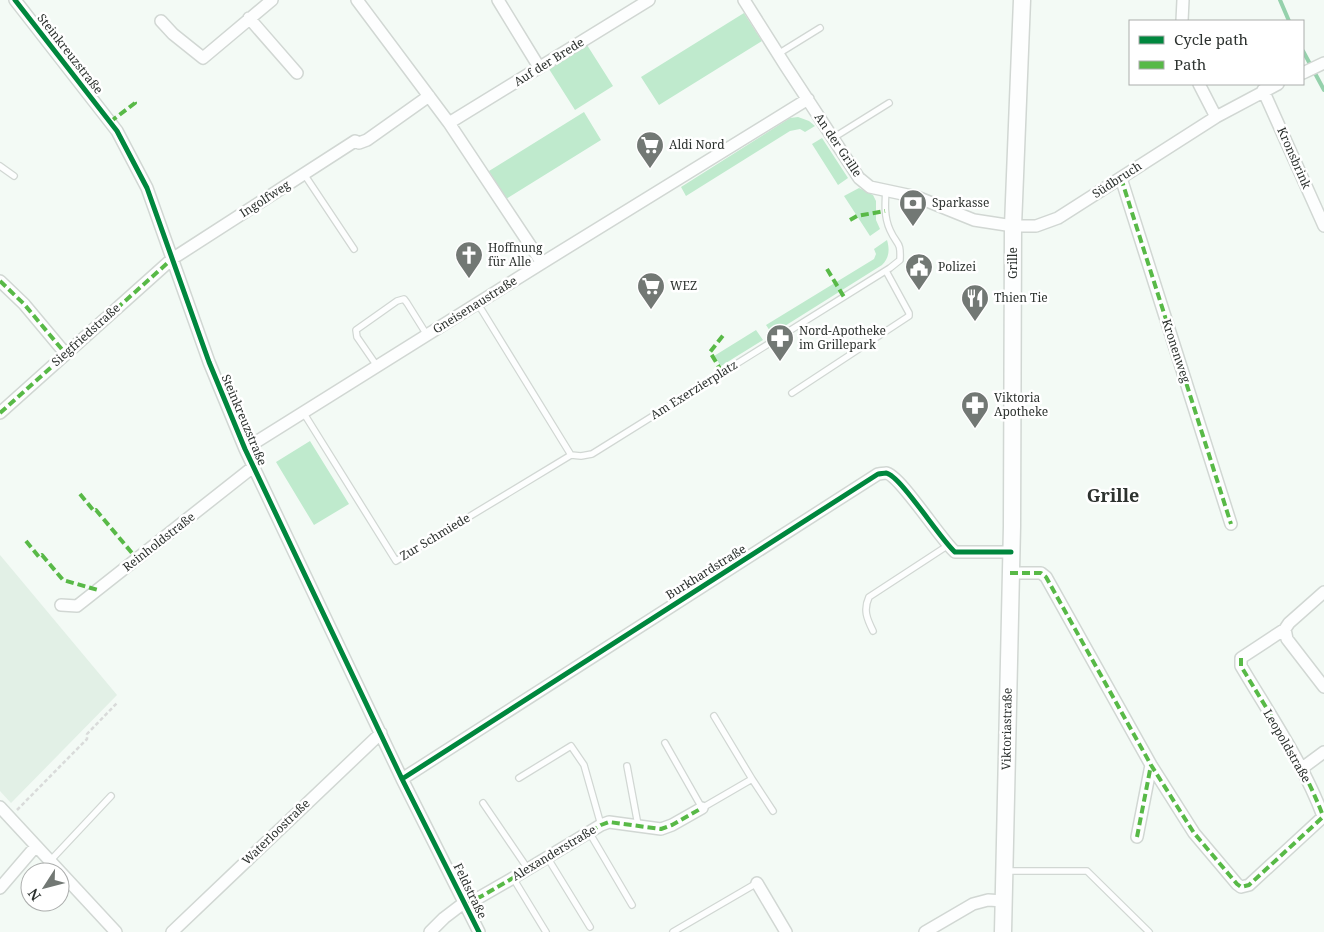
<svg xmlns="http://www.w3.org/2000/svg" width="1324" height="932" viewBox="0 0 1324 932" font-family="'Noto Serif',serif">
  <rect width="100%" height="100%" fill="#f3faf5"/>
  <!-- built -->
  <path fill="#e2f0e6" d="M0,555L117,695L11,803L0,791Z"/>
  <!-- green -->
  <path fill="#bfeacd" d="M744,13L762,41L659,105L641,77Z
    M587,45L613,86L575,110L549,69Z
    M584,112L601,140L506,199L489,171Z
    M798,117L809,121L815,126L805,132L800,129L790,131L686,196L681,187L790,118Z
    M822,138L848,178L838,185L812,144Z
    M859,188L873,195L876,201V220L880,229L870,236L844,196Z
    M887,240C890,250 889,258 882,265L772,334L766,325L874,259L876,254L874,249Z
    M756,330L763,340L721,366L714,356Z
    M310,441L349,504L314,525L276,462Z"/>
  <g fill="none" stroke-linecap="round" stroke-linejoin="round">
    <!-- stream -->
    <path stroke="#95d1ac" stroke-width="4" d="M1280,0L1289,21
      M1303,51L1324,90"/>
    <!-- lane casing -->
    <g stroke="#d1d7d3" stroke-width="8">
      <path id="lane" d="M778,54L820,28
        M833,138L889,103
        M0,166L14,176
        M304,174L354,249
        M478,304L571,455L581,456L592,454L890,268L900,260C901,240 897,246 890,230C884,217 885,203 886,189
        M377,366L357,337L356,330L397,301L404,299L407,303L427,335
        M792,393L909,316V313L886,271
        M303,412L396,561L571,455
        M873,631C867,619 863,610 869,597L947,546
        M665,743L702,808L752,779L714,716
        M627,766L638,825
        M519,778L571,746L584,765L601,825
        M752,779L773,811
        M483,803L528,869
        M589,832L632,905
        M547,857L590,927
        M50,861L111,796
        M1006,871H1087L1149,932
        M513,878L546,932
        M673,932L757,883"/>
    </g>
    <!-- street casing -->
    <g stroke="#d1d7d3" stroke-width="14">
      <path id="street" d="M15,0L117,131L147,188L209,362L245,449L402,779L479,932
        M357,0L449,123L649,0
        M498,0L539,67
        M744,0L785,65L859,178L870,187L917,197L974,220L1013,226H1036L1058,218L1216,117L1278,84
        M249,18L297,73
        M161,21L173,34L203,58L272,0
        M1182,21L1183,0
        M1303,73L1324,63
        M1199,84L1216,117
        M1263,90L1324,226
        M449,123L542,263
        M1121,178L1231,524
        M0,281L24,304L65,353
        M0,413L172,259L355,141L359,143L367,140L429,96
        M245,449L542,263L808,99
        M1010,573H1041L1046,577L1151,765L1194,833L1237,884L1241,887L1249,885L1324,816
        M61,605L77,606L253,467
        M1285,629L1287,639L1324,687
        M1301,769L1324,752
        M402,779L878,474C879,474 885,473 886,473C900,475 940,539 955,552H1011
        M0,807L116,932
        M1323,816C1303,763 1270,715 1241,666V658L1285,629L1289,623L1324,592
        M1137,837L1151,765
        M757,883L786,932
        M0,888L36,846
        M172,932L381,733
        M430,932L444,918L465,902L480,897L513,878L601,825L609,822L661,829L672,825L702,808
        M925,932L973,904L988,900L1004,901"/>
    </g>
    <!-- secondary casing -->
    <g stroke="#d1d7d3" stroke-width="19">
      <path id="secondary" d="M1003,932L1012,526L1013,226L1022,0"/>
    </g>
    <!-- path -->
    <path stroke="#d9dbda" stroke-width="2.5" stroke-dasharray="4 2.5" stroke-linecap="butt" d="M17,810L87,739V734L118,702"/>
    <!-- lane -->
    <use href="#lane" stroke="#fdfefe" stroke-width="5.5"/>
    <!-- street -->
    <use href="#street" stroke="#fdfefe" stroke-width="11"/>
    <!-- secondary -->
    <use href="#secondary" stroke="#fdfefe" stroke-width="16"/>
    <!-- quiet -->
    <path stroke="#58b947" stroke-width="4" stroke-dasharray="8 4" stroke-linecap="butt" d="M110,122L135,103L133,99
      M1121,178L1231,524
      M850,220L857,216L885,211
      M827,269L844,297
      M0,281L24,304L65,353
      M722,372L710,352L725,333
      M0,413L172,259
      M80,494L94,511L96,510L137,559
      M26,541L39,557L42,555L63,580L98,590
      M1010,573H1041L1046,577L1151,765L1194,833L1237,884L1241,887L1249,885L1324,816
      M1241,658V666C1270,715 1303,763 1323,816
      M1137,837L1151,765
      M465,902L480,897L513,878L601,825L609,822L661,829L672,825L702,808"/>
    <!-- cycleway casing -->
    <g stroke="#fff" stroke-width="8">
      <path id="cycleway" d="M15,0L117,131L147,188L209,362L245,449L402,779L479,932
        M402,779L878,474C879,474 885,473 886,473C900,475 940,539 955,552H1011"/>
    </g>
    <!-- cycleway -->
    <use href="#cycleway" stroke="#00873e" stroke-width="5"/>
  </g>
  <!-- icons -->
  <defs>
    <g id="supermarket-pin" transform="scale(1.4375)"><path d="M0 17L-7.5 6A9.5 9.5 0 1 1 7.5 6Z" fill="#727874" stroke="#fff"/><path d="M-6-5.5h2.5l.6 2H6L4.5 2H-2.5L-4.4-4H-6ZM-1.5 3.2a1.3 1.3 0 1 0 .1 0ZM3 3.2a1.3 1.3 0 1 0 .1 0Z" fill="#fff"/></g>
    <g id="bank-pin" transform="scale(1.4375)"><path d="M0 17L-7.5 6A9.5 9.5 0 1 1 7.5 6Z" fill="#727874" stroke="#fff"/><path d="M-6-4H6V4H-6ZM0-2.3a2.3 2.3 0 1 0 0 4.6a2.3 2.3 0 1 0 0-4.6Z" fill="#fff"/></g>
    <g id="church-pin" transform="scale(1.4375)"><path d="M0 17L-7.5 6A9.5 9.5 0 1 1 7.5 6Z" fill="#727874" stroke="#fff"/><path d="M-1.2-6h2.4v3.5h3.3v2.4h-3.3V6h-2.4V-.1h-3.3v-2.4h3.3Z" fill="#fff"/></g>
    <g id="civic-pin" transform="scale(1.4375)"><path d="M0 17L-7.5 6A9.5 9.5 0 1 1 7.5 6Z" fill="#727874" stroke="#fff"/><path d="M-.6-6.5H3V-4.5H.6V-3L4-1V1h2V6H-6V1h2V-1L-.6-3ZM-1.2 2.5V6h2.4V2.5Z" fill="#fff"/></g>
    <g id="restaurant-pin" transform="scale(1.4375)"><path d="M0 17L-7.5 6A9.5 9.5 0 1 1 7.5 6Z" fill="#727874" stroke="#fff"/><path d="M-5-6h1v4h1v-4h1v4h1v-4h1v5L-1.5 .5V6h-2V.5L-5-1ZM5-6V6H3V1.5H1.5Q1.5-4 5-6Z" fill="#fff"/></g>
    <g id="pharmacy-pin" transform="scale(1.4375)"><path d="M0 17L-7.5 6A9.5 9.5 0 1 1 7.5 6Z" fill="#727874" stroke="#fff"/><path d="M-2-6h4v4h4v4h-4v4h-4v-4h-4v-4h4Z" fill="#fff"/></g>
  </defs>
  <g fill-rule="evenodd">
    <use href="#supermarket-pin" x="650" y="145"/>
    <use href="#bank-pin" x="913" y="203"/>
    <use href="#church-pin" x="469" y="255"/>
    <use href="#civic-pin" x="919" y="267"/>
    <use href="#supermarket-pin" x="651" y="286"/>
    <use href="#restaurant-pin" x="975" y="298"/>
    <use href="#pharmacy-pin" x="780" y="338"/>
    <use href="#pharmacy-pin" x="975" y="405"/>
  </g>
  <g text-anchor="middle" stroke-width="5" stroke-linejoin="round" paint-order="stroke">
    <!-- street labels -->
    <g font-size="12" fill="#2d322f" stroke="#fff">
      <text transform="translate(70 54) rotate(52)" y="4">Steinkreuzstraße</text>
      <text transform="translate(549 62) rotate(-32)" y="4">Auf der Brede</text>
      <text transform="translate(838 145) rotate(56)" y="4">An der Grille</text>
      <text transform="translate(1294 158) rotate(66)" y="4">Kronsbrink</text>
      <text transform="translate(1117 180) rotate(-33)" y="4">Südbruch</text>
      <text transform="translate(265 199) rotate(-33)" y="4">Ingolfweg</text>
      <text transform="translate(1013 263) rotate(-90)" y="4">Grille</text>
      <text transform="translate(475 305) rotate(-32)" y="4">Gneisenaustraße</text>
      <text transform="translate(86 335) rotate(-42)" y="4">Siegfriedstraße</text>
      <text transform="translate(1176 351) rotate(72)" y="4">Kronenweg</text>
      <text transform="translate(694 390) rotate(-32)" y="4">Am Exerzierplatz</text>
      <text transform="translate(244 420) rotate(67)" y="4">Steinkreuzstraße</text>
      <text transform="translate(435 537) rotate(-31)" y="4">Zur Schmiede</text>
      <text transform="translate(159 542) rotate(-38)" y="4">Reinholdstraße</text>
      <text transform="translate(706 572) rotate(-32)" y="4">Burkhardstraße</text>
      <text transform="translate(1007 729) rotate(-89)" y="4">Viktoriastraße</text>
      <text transform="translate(1287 746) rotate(60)" y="4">Leopoldstraße</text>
      <text transform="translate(276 832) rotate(-44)" y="4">Waterloostraße</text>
      <text transform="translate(554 853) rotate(-31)" y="4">Alexanderstraße</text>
      <text transform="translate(470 891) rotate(64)" y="4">Feldstraße</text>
    </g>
    <!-- poi labels -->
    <g font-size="12" fill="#2d322f" stroke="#fff" text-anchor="start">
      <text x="669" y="149">Aldi Nord</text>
      <text x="932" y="207">Sparkasse</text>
      <text x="488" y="252">Hoffnung<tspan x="488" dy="14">für Alle</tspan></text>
      <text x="938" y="271">Polizei</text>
      <text x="670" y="290">WEZ</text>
      <text x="994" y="302">Thien Tie</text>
      <text x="799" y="335">Nord-Apotheke<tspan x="799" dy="14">im Grillepark</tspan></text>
      <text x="994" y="402">Viktoria<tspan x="994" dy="14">Apotheke</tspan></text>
    </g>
    <!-- district labels -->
    <g font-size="18" font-weight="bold" fill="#2d322f" stroke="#fff">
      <text x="1113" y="502">Grille</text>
    </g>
  </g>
  <!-- legend -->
  <rect x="1129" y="20" width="175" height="65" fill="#ffffff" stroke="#abadac"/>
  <rect x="1139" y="36" width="25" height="8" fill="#00873e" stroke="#abadac"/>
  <text x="1174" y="45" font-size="15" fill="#2d322f">Cycle path</text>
  <rect x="1139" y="61" width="25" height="8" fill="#58b947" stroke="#abadac"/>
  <text x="1174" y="70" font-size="15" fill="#2d322f">Path</text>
  <!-- north arrow -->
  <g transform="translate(45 887) rotate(234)"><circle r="24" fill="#ffffff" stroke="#abadac"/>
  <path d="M0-4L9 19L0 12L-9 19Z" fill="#727874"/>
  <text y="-8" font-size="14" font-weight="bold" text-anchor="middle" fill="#2d322f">N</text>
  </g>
</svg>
